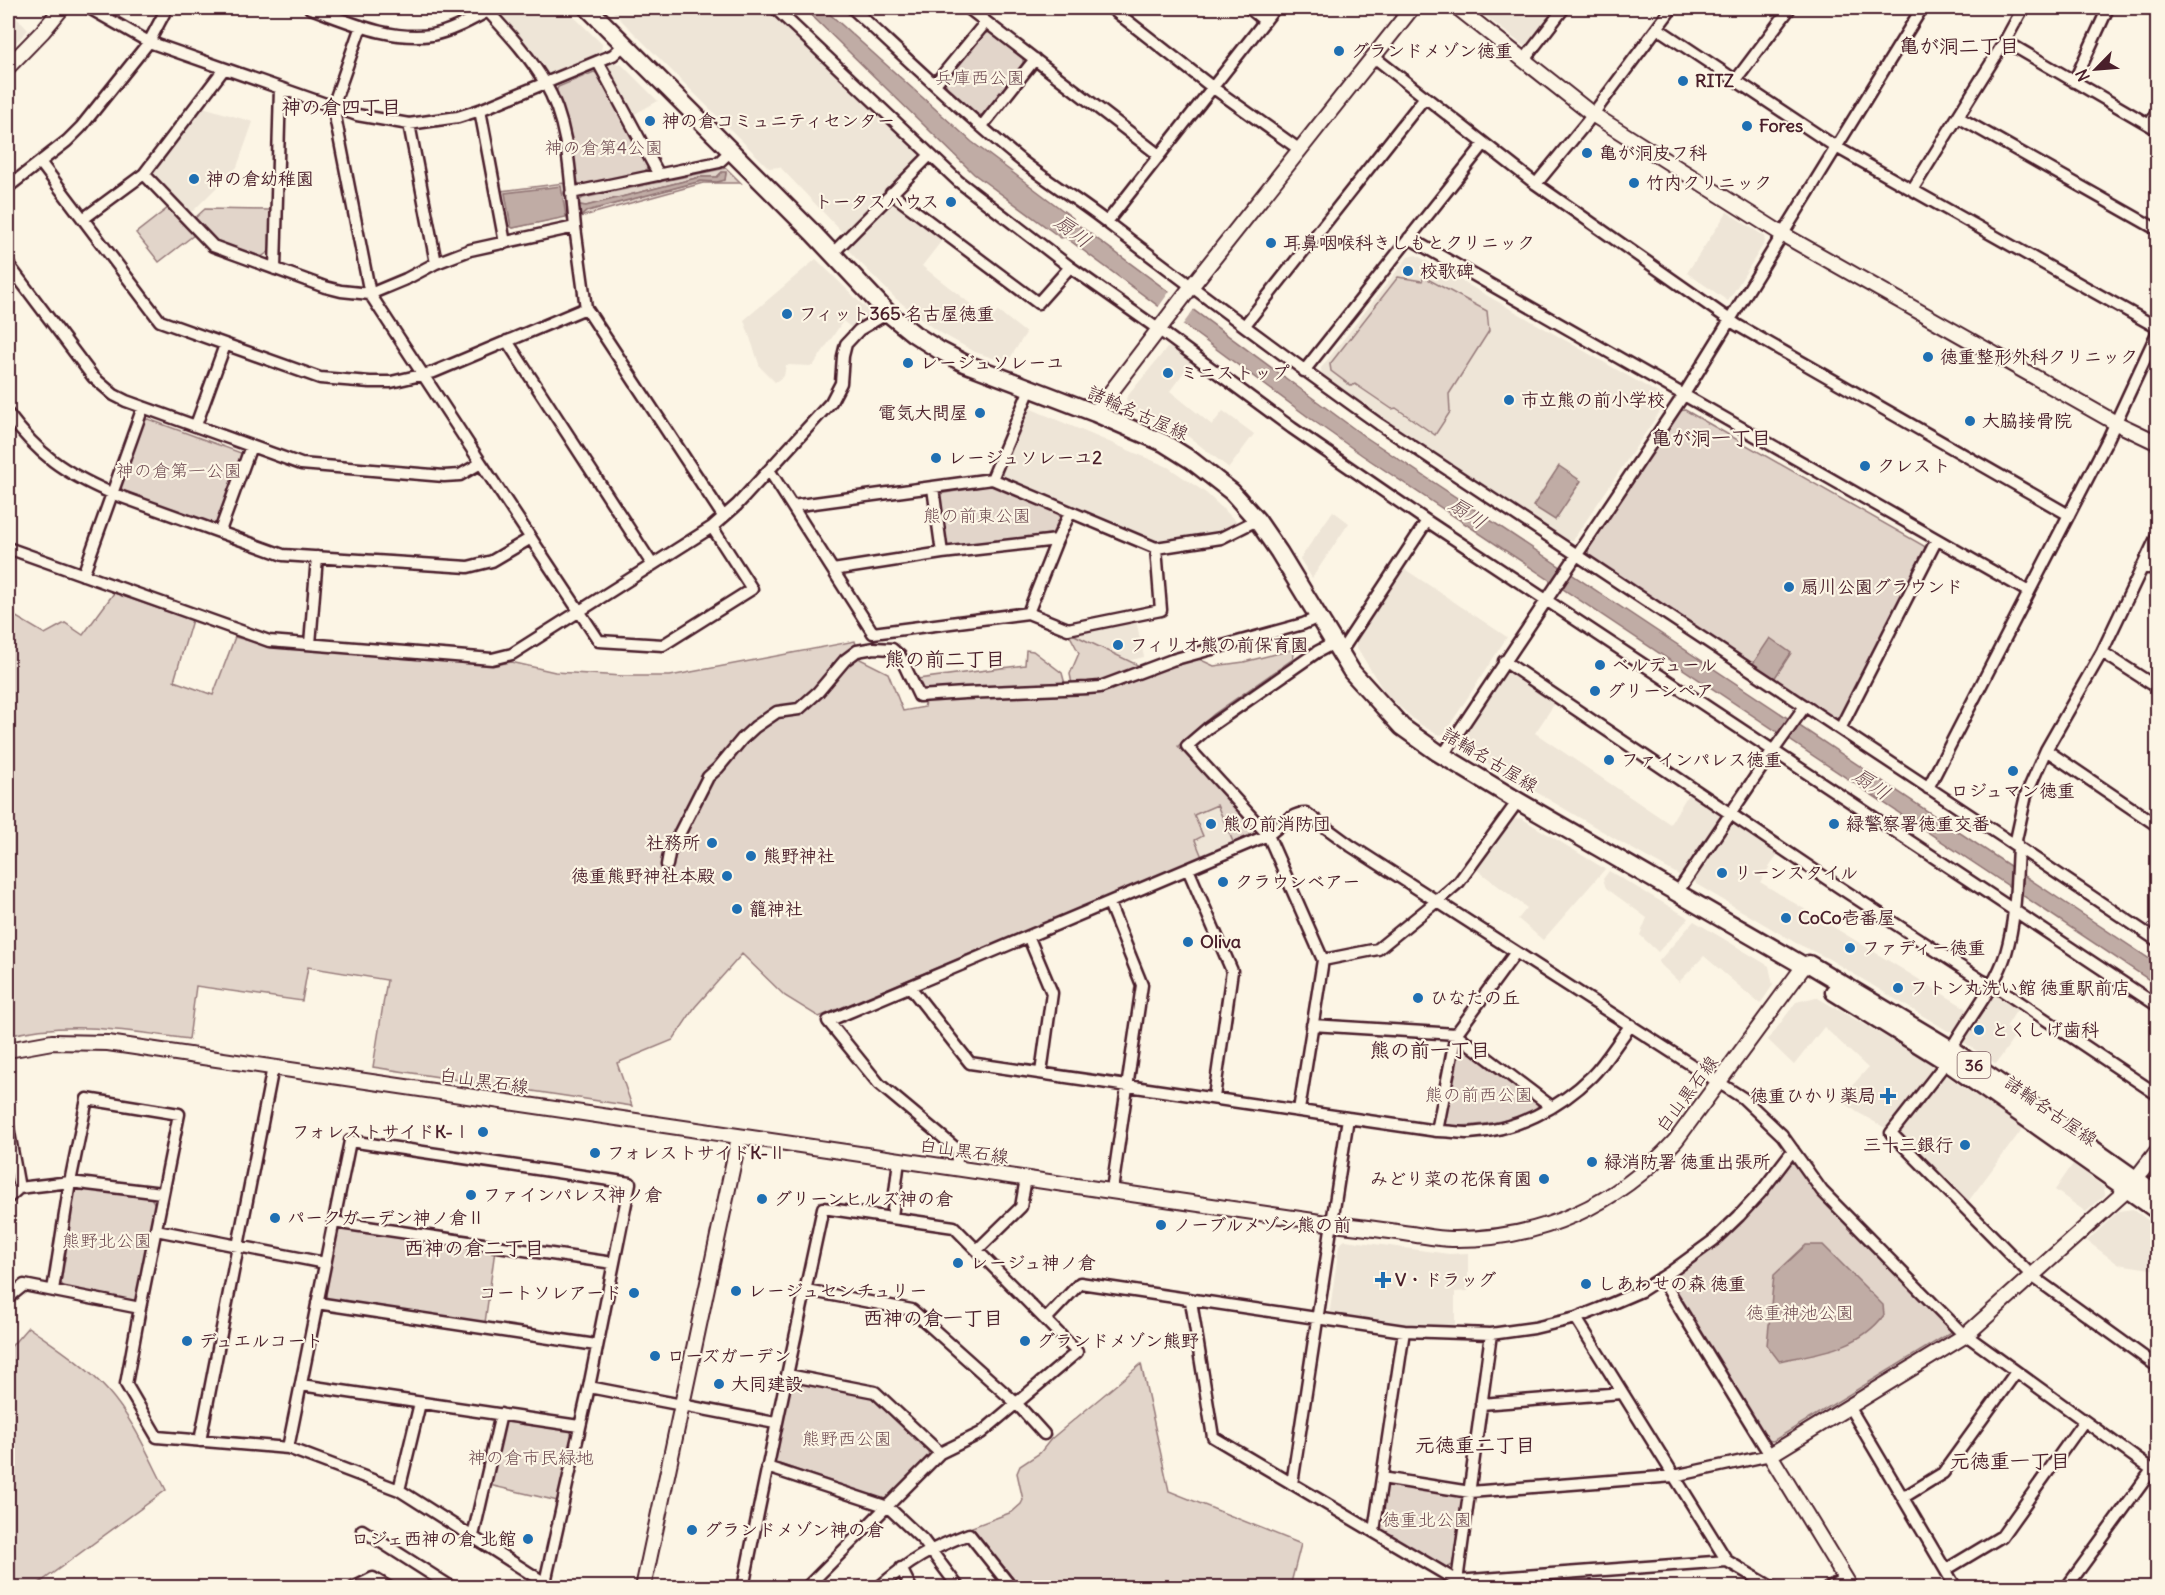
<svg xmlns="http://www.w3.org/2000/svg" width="2165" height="1595" viewBox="0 0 2165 1595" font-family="Delius,'Klee One',sans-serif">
  <rect width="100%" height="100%" fill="#fcf5e5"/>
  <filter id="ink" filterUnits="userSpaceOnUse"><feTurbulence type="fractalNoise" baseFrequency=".0167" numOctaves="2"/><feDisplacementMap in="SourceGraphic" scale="12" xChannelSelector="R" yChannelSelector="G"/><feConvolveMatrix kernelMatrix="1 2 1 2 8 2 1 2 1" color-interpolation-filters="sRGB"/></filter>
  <g filter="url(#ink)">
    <!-- built -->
    <path fill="#eee5d7" d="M8,8L28,30L8,51Z
      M493,8H565L602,44L601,53L550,74L545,72L527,47Z
      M609,8H769L918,150V159L843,233L780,167L769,168Z
      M1475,8H1556L1529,45L1524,46Z
      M612,63L621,64L658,101L631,116L607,71L608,66Z
      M203,107L253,122L237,167L193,211H187L154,177V171Z
      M895,203L943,239L922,266L991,320L998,311L1026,333L1007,363L975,352L934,329L895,298L848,250L847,248L852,240L887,205Z
      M1727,212L1764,236L1765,242L1728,301L1687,273Z
      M1416,255L1663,396L1665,404L1573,540H1567L1378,416L1322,376L1321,368L1408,257Z
      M816,259L872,314L870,317L853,329L843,321L813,366L786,365L784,376L775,382L760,367L744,320Z
      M1174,347L1192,361L1170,391L1212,425L1223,411L1254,434L1229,468L1189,437L1129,409L1126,398L1167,348Z
      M1029,408L1168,467L1206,493L1239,524L1220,534L1158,543L1002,480L999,473Z
      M1333,511L1349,523L1312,578L1300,559Z
      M1403,568L1507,637L1444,734L1438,735L1418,723L1393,701L1383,690L1356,646V638L1365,623Z
      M1136,620L1144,657L1127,661L1068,632Z
      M1510,673L1555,703L1535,733L1633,799L1670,824L1689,793L1717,812L1720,821L1686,874L1679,875L1641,854L1458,746L1457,741L1501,675Z
      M1217,805L1234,844L1202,857L1195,840L1203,836L1194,815Z
      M1521,818L1605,869L1543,940L1518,919L1527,908L1476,869L1511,820Z
      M1737,824L1779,852L1760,882L1969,1010L1957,1030L1948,1031L1829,959L1796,943L1696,884L1694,878L1729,826Z
      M1609,871L1689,918L1658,952L1640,935L1647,918L1606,888L1603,879Z
      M1694,921L1769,966L1773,985L1760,1004L1704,956L1679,982L1658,962Z
      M1996,994L2018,1008L2006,1027L2016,1035L1996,1064L1962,1041L1991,996Z
      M1816,997L1933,1064L1934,1072L1887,1129L1857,1112L1840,1099L1868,1068L1824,1027L1794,1065L1768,1040L1796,1002Z
      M1947,1076L2023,1128L1967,1203L1900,1137L1899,1130L1941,1078Z
      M2073,1164L2104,1187L2105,1195L2086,1212L2055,1190Z
      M2133,1209L2157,1227V1270L2118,1264L2087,1241L2119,1211Z
      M1345,1240L1449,1254L1468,1253V1291L1455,1292V1330L1416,1328L1336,1316L1330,1310L1339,1245Z"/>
    <!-- green -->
    <path fill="#e2d5ca" stroke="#967a7a" stroke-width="1.5" d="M990,32L1023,57V63L983,115H977L947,88L945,81L983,34Z
      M594,72L599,74L649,163L645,172L581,185L576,182L571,143L556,92L558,87Z
      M726,168L741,183H703L580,217L587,211L701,181L717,182L725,180L726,173L722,172L717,177H700L586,206L579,205L578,202L583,198Z
      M564,183L568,216L513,228L507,224L501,191Z
      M168,208L194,235L159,262L136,233Z
      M205,209L271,210L270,251L261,257L217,241L195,218Z
      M1398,277L1422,281L1424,277L1487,311L1489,331L1449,394L1450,412L1435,435L1396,408L1392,409L1355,384L1351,386L1331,371L1330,364Z
      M1685,410L1924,546L1926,550L1843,716L1836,719L1589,558L1588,549L1678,411Z
      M148,419L241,453L243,458L220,521L215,524L123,491L120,485L143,421Z
      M991,485L1058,513L1060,517L1053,532L1050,534L948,549L944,545L939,494Z
      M114,593L192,620L174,681L213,695L235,637L272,647L496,665L511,662L555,672L623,676H670L855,641L860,659L888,673L903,711L925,707L918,679L1025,665L1026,650L1033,651L1062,673L1065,684H1072L1070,674L1079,653L1068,632L1150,671L1199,659L1214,666L1244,662L1295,649L1293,659L1214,714L1178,746L1255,828L1253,836L1234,844L1217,805L1194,815L1203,836L1195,840L1202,857L819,1017L785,996L742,954L695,1007L673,1040L617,1063L632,1106L373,1067L387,980L308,967L302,1001L196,986L189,1039C128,1031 68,1020 8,1036V612L45,634L65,623L83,635Z
      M1465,1047L1538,1101L1537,1110C1507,1122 1479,1127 1446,1126L1443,1122L1458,1048Z
      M1792,1163H1796L1951,1331L1950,1333L1773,1441L1766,1440L1670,1283L1672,1277C1687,1266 1703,1256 1717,1244C1745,1222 1767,1193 1788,1165Z
      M79,1188L151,1198L155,1204L136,1299L132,1302L64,1287L60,1282L72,1193Z
      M343,1228L495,1250L485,1323L328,1299L324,1292L335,1233Z
      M28,1327C56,1347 85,1365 108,1391C133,1419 149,1457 166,1490L38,1584L8,1587V1350Z
      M1141,1364L1169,1491L1301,1544L1290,1587H1020L972,1527L1012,1512L1021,1504L1023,1500L1017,1473L1020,1466L1040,1453L1051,1439Z
      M794,1381L869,1395L928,1451L929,1457L887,1498L883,1499L776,1463L773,1456L789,1384Z
      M508,1420L569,1429L572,1434L558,1501L489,1485L502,1426Z
      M1392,1483L1461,1495L1462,1497L1453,1565L1446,1568L1383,1532L1381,1526L1387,1485Z"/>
    <!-- water -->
    <path fill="#c0aca5" stroke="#917474" stroke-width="1.5" d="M804,8H823L972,142L1073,218V221L1364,436L2157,964V985L1362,455L1311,419L1065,237L1061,238L974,174Z
      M722,172H726L725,180L717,182L701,181L587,211L580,217L579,205L586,206L700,177H717Z
      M561,186L566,217L513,228L511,227L505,193Z
      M1559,466L1581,481L1555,520L1533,506Z
      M1770,638L1791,653L1774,679L1752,665Z
      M1806,1245H1823L1883,1305L1884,1315C1859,1349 1818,1353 1779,1361L1767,1345L1774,1275Z"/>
    <!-- pier -->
    <path fill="#fcf5e5" d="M1170,291L1195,308L1181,327L1157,309Z"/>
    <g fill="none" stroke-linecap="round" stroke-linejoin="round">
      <!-- minor casing -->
      <g stroke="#4a1f2b" stroke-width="15">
        <path id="minor" d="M89,8L149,42L357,115L409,124L458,117L480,110L613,55L625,44
          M310,8C350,22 389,41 432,35C452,31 471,20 488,11
          M485,8C506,31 530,56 545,83C570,125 570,180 575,227
          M775,8L958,181L1070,267L1158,329L1292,428L1427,521L2158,1006
          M852,8C906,58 960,110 1017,157C1046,181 1079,200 1109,224C1198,292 1288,359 1379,424L2018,847L2158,941
          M968,8L1159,155
          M1111,8L1212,87L1300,150
          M1249,8L1265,21
          M361,26L333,106L370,294L481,463
          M1657,28L1836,147L2158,328
          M2005,41L2158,130
          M1374,57L1536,184L1737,325L2069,515
          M1524,60L1564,8
          M598,62L659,175
          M1736,80L1790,8
          M2074,82L2108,8
          M935,84L986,22
          M480,110L505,243
          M1958,117L2158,230
          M409,124L436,263
          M2150,125L2158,108
          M982,126L1035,59
          M40,162L160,321L320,378L370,382H391L434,372L586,308L723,516
          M144,174L213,246L325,287L341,291L370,294L406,279L436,263L470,250L575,227L586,308
          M1536,184L1587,122L1672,8
          M8,187L67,141L81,127L149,42L167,8
          M1912,190L2005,41L2023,8
          M571,193L719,162L731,151
          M891,193L1038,303L1070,267
          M83,219L144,174L224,69
          M1107,222L1275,8
          M1409,238L2029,592
          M832,254L930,155
          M8,264L93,377L114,395L126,401L301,464L444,476L460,475L481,463L599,641L663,645L752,589L712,527
          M275,269L280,88
          M1245,325L1425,97
          M507,341L652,564
          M1304,371L1484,144
          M8,414C39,455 63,472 111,493L283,555L468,567L492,561L531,538
          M196,425L225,345
          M769,470L873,633L1028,613L1068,629L1161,610L1156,548
          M992,479L1030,389
          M933,488L942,553
          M792,506L992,479L1156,548L1221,538L1257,520
          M220,531L251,446
          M8,548L269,641L492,659L512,654L712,527L737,505L831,402L841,383L843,356L846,344L859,330L888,313
          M2141,568H2158
          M833,570L942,553L1057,540
          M83,575L143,407
          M1028,613L1057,540L1070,513
          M310,644L317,557
          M2102,652L2158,688
          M1340,653L1427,521
          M1504,661L1839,887L1981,980L2000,989L2158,1095
          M1840,729L1936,541
          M2046,750L2158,826
          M1443,755L1683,396L1922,8
          M1928,788L2108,439L2158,331
          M667,865L669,854L708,777L718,768L742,739L755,727L777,712L799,709L818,692L845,660L857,651L874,648L892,649L900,656L919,696L965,693L1088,688L1100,687L1172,660L1303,624L1319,617
          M1188,869L1232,971L1214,1097
          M1677,893L1766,761L1805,706
          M1109,903L1142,985L1112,1190
          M1029,938L1052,993L1041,1073
          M1323,960L1378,949L1437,901L1459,882L1518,801
          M910,987L970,1063L1437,1131C1448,1131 1459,1133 1469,1133C1515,1131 1560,1108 1592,1076C1607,1061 1618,1041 1631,1025
          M1312,1025L1456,1034L1516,952
          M1951,1049C1969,1017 1995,988 2006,953C2016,919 2016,882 2018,847L2016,840L2026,795L2046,750L2102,652L2158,534
          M1944,1060L1941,1069L1891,1133L2032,1276L2158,1367
          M1299,1110L1323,960L1268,835L1187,746L1208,728L1317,652L1334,643
          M8,1127L19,1188
          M1437,1131L1456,1034L1552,1107
          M956,1167L958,1150L879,1084L828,1021L1268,835C1278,828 1293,812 1306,813L1351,846L1743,1098L1782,1135L1822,1191L1959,1330L2158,1474
          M8,1198L19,1188L70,1182L162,1193
          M892,1217L899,1160
          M333,1222L613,1263
          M156,1230L325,1263
          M977,1250L1021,1207L1026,1178
          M53,1290L70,1182L87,1099L179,1114L140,1308L126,1384L157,1437L288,1448L399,1490L545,1583
          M806,1290L912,1310L1017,1404L1044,1434
          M8,1298L24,1285L140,1308
          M1191,1301L1213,1437L1457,1581L1727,1561
          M317,1303L596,1345
          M1576,1318L1727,1561L1773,1588
          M1046,1319L1080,1283L1404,1331L1491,1334L1534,1328L1576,1318L1599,1309L1641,1291L1669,1273L1714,1240L1739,1216L1761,1192L1793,1150
          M788,1375L875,1392L940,1453
          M301,1385L579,1426
          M589,1387L775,1423
          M1481,1404L1622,1393
          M1850,1408L1956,1588
          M200,1441L273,1067
          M288,1448L350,1141L630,1183L589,1387L544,1587
          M767,1467L888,1507L923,1540L959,1588
          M1382,1478L1470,1492L1674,1476L1770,1455L1661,1278
          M1292,1484L1348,1118
          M399,1490L420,1403
          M1904,1497L1943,1473L2016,1372
          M362,1530L453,1588
          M1374,1531L1404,1331
          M473,1536L501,1414
          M901,1568L911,1588
          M1947,1569L2002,1536L2084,1421
          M1457,1581L1491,1334
          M353,1588L373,1578L390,1588
          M743,1588C768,1460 796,1334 823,1208L954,1227L1077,1352L981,1433L940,1453L806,1588
          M878,1588C909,1561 931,1548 969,1534L1012,1588
          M1828,1588L1845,1578
          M2066,1588L2152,1470"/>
      </g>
      <!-- tertiary casing -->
      <g stroke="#4a1f2b" stroke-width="18">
        <path id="tertiary" d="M1458,8L1592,114L1782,234L2116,423L2158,443
          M8,67L43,31L62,8
          M1095,413L1191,287L1412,8
          M8,1050L52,1042L108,1043L1334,1224C1359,1227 1385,1230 1411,1234C1425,1236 1439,1239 1452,1239C1541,1240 1617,1205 1676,1140L1804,966
          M643,1588L739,1137
          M1851,1588L1770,1455L1966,1335L2128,1189L2158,1150"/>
      </g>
      <!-- primary casing -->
      <g stroke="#4a1f2b" stroke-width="21">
        <path id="primary" d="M588,8L812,232L888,313L914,334L939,350L964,363L1095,413L1164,443L1191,460L1232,492L1257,520L1279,552L1352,672L1402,727L1437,752L1518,801L1804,966L1809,964L1951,1049L2158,1195
          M1834,992L1944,1060L2158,1211"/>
      </g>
      <!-- minor -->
      <use href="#minor" stroke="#fcf5e5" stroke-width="10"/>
      <!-- tertiary -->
      <use href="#tertiary" stroke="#fcf5e5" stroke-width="14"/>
      <!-- primary -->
      <use href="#primary" stroke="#fcf5e5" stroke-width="16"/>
    </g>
  </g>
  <!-- markers -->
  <g fill="#1f6fb2" stroke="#fcf5e5" stroke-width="2">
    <circle cx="1339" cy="51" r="6"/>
    <circle cx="1683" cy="81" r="6"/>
    <circle cx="650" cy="121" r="6"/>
    <circle cx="1747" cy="126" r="6"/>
    <circle cx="1587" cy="153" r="6"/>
    <circle cx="194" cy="179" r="6"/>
    <circle cx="1634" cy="183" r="6"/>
    <circle cx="951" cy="202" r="6"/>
    <circle cx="1271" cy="243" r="6"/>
    <circle cx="1408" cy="271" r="6"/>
    <circle cx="787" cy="314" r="6"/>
    <circle cx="1928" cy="357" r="6"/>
    <circle cx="908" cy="363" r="6"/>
    <circle cx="1168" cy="373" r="6"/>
    <circle cx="1509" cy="400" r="6"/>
    <circle cx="980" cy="413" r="6"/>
    <circle cx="1970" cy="421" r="6"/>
    <circle cx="936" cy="458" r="6"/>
    <circle cx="1865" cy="466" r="6"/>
    <circle cx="1789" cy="587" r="6"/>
    <circle cx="1118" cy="645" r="6"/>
    <circle cx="1600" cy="665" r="6"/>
    <circle cx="1595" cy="691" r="6"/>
    <circle cx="1609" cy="760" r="6"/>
    <circle cx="2013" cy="771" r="6"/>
    <circle cx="1211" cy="824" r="6"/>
    <circle cx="1834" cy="824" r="6"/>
    <circle cx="712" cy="843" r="6"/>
    <circle cx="751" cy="856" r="6"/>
    <circle cx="1722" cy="873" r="6"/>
    <circle cx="727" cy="876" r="6"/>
    <circle cx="1223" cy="882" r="6"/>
    <circle cx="737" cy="909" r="6"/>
    <circle cx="1786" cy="918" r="6"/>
    <circle cx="1188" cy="942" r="6"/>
    <circle cx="1850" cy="948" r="6"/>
    <circle cx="1898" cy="988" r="6"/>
    <circle cx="1418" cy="998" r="6"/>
    <circle cx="1979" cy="1030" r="6"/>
    <path d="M1885 1087h6v6h6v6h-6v6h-6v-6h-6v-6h6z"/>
    <circle cx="483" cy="1132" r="6"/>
    <circle cx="1965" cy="1145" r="6"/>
    <circle cx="595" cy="1153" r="6"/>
    <circle cx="1592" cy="1162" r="6"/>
    <circle cx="1544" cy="1179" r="6"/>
    <circle cx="471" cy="1195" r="6"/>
    <circle cx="762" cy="1199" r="6"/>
    <circle cx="275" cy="1218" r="6"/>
    <circle cx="1161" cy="1225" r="6"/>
    <circle cx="958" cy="1263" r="6"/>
    <path d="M1380 1271h6v6h6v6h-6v6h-6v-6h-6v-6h6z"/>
    <circle cx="1586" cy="1284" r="6"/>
    <circle cx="736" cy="1291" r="6"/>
    <circle cx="634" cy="1293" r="6"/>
    <circle cx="187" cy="1341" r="6"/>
    <circle cx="1025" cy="1341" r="6"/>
    <circle cx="655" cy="1356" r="6"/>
    <circle cx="719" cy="1384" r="6"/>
    <circle cx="692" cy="1530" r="6"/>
    <circle cx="528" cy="1539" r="6"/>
  </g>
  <g text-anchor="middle" stroke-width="4.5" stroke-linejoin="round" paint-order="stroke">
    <!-- shield labels -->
    <rect fill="#fcf5e5" stroke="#7f5f63" stroke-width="1.5" x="1957.5" y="1052" width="33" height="26" rx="4.5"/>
    <g font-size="16" font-weight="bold" fill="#4a1f2b">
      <text x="1974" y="1071">36</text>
    </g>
    <!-- poi labels -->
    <g font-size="18" font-weight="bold" fill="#4a1f2b" stroke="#fcf5e5" text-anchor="start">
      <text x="1351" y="57">グランドメゾン徳重</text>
      <text x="1695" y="87">RITZ</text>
      <text x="662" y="127">神の倉コミュニティセンター</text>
      <text x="1759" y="132">Fores</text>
      <text x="1599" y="159">亀が洞皮フ科</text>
      <text x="206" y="185">神の倉幼稚園</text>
      <text x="1646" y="189">竹内クリニック</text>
      <text x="939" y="208" text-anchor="end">トータスハウス</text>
      <text x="1283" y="249">耳鼻咽喉科きしもとクリニック</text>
      <text x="1420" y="277">校歌碑</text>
      <text x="799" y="320">フィット365 名古屋徳重</text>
      <text x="1940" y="363">徳重整形外科クリニック</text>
      <text x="920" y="369">レージュソレーユ</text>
      <text x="1180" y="379">ミニストップ</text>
      <text x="1521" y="406">市立熊の前小学校</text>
      <text x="968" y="419" text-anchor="end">電気大問屋</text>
      <text x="1982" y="427">大脇接骨院</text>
      <text x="948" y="464">レージュソレーユ2</text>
      <text x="1877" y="472">クレスト</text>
      <text x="1801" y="593">扇川公園グラウンド</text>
      <text x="1130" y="651">フィリオ熊の前保育園</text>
      <text x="1612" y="671">ベルデュール</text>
      <text x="1607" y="697">グリーンペア</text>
      <text x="1621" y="766">ファインパレス徳重</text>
      <text x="2013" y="797" text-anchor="middle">ロジュマン徳重</text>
      <text x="1223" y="830">熊の前消防団</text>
      <text x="1846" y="830">緑警察署徳重交番</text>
      <text x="700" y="849" text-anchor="end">社務所</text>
      <text x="763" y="862">熊野神社</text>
      <text x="1734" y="879">リーンスタイル</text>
      <text x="715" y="882" text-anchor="end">徳重熊野神社本殿</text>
      <text x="1235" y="888">クラウンベアー</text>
      <text x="749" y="915">籠神社</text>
      <text x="1798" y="924">CoCo壱番屋</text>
      <text x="1200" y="948">Oliva</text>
      <text x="1862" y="954">ファディー徳重</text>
      <text x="1910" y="994">フトン丸洗い館 徳重駅前店</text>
      <text x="1430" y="1004">ひなたの丘</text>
      <text x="1991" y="1036">とくしげ歯科</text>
      <text x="1876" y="1102" text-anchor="end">徳重ひかり薬局</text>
      <text x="471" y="1138" text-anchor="end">フォレストサイドK-Ⅰ</text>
      <text x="1953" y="1151" text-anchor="end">三十三銀行</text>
      <text x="607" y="1159">フォレストサイドK-Ⅱ</text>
      <text x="1604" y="1168">緑消防署 徳重出張所</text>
      <text x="1532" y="1185" text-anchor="end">みどり菜の花保育園</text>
      <text x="483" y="1201">ファインパレス神ノ倉</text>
      <text x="774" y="1205">グリーンヒルズ神の倉</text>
      <text x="287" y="1224">パークガーデン神ノ倉Ⅱ</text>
      <text x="1173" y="1231">ノーブルメゾン熊の前</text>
      <text x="970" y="1269">レージュ神ノ倉</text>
      <text x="1395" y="1286">V・ドラッグ</text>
      <text x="1598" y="1290">しあわせの森 徳重</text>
      <text x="748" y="1297">レージュセンチュリー</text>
      <text x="622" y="1299" text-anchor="end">コートソレアード</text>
      <text x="199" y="1347">デュエルコート</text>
      <text x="1037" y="1347">グランドメゾン熊野</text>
      <text x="667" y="1362">ローズガーデン</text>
      <text x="731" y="1390">大同建設</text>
      <text x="704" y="1536">グランドメゾン神の倉</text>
      <text x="516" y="1545" text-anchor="end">ロジェ西神の倉 北館</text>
    </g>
    <!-- park labels -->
    <g font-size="18" fill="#704c53" stroke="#fcf5e5">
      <text x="980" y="84">兵庫西公園</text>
      <text x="604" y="154">神の倉第4公園</text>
      <text x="179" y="477">神の倉第一公園</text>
      <text x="977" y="522">熊の前東公園</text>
      <text x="1479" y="1101">熊の前西公園</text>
      <text x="107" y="1247">熊野北公園</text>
      <text x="1800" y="1319">徳重神池公園</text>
      <text x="847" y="1445">熊野西公園</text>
      <text x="531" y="1464">神の倉市民緑地</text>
      <text x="1427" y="1526">徳重北公園</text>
    </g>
    <!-- street labels -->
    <g font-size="18" fill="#4a1f2b" stroke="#fcf5e5">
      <text transform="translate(1138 413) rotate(24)" y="6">諸輪名古屋線</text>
      <text transform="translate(1490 760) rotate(31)" y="6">諸輪名古屋線</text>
      <text transform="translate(484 1081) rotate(8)" y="6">白山黒石線</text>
      <text transform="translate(1687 1094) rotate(-53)" y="6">白山黒石線</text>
      <text transform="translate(2051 1111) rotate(35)" y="6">諸輪名古屋線</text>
      <text transform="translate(964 1151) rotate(8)" y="6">白山黒石線</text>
    </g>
    <!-- neighbourhood labels -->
    <g font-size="20" font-weight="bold" fill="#4a1f2b" stroke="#fcf5e5">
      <text x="1959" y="53">亀が洞二丁目</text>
      <text x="341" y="114">神の倉四丁目</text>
      <text x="1711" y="445">亀が洞一丁目</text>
      <text x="945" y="666">熊の前二丁目</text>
      <text x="1430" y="1057">熊の前一丁目</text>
      <text x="474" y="1255">西神の倉二丁目</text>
      <text x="933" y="1325">西神の倉一丁目</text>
      <text x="1475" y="1452">元徳重二丁目</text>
      <text x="2010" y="1468">元徳重一丁目</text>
    </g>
    <!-- water labels -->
    <g font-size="20" font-style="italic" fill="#6d4950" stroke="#fcf5e5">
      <text transform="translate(1073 231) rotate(37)" y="7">扇川</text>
      <text transform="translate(1468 513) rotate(34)" y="7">扇川</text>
      <text transform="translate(1872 784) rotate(34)" y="7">扇川</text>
    </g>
  </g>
  <!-- margin -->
  <rect width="2165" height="1595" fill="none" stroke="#fcf5e5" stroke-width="30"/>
  <rect x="15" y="15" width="2135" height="1565" fill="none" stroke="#4a1f2b" stroke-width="2" filter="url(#ink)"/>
  <!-- north arrow -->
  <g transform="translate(2096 69) rotate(245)" stroke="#fcf5e5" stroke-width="4.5" paint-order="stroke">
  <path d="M0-4.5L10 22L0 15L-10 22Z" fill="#4a1f2b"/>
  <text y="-9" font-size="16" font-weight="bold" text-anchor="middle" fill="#4a1f2b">N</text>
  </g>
</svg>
